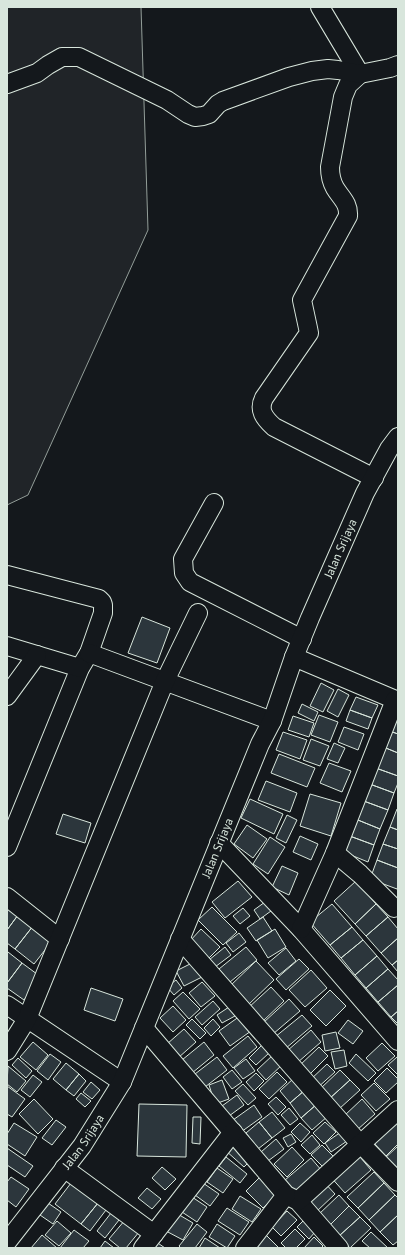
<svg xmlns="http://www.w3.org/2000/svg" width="405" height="1255" viewBox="0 0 405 1255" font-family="'PT Sans',sans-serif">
  <rect width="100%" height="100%" fill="#14181c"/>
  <!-- green -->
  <path fill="#202428" stroke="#939e99" d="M7,7H141L148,230L28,495L7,505Z"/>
  <!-- building -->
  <path fill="#2c363c" stroke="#d8e6dc" d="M142,617L170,628L157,663L128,653Z
    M321,683L334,690L323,712L310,706Z
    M338,689L349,695L338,717L327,711Z
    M356,697L378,705L372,718L350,710Z
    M302,704L318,712L314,721L298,713Z
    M350,710L372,718L368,729L346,721Z
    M319,715L338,722L330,742L311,735Z
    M398,715V734L387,730Z
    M293,716L314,723L309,737L288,730Z
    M344,727L364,734L358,750L338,742Z
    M387,730L398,734V753L381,746Z
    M283,732L307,740L300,759L276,750Z
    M311,739L329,746L320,766L303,760Z
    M334,743L345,748L338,763L327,759Z
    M381,746L398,753V776L373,767Z
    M279,754L315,768L307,787L271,773Z
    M329,763L351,771L342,792L320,783Z
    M373,767L398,776V783L394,793L367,783Z
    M266,781L297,793L290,812L258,800Z
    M367,783L394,793L388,810L361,800Z
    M310,794L341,803L331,836L300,826Z
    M250,799L283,814L274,834L241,818Z
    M361,800L388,810L380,829L353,818Z
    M397,809H398V830L390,827Z
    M63,814L91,823L85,843L56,834Z
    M287,815L297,820L286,843L276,838Z
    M353,818L380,829L374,845L347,835Z
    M247,825L267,839L253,858L234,844Z
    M390,827L398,830V849L383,844Z
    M347,835L374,845L368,862L341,851Z
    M300,836L318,844L311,860L293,852Z
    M270,837L285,847L268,874L253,864Z
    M383,844L398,849V868L377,860Z
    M377,860L398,868V886L397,889L370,879Z
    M282,866L298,873L289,895L272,887Z
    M238,881L252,897L225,918L212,902Z
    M356,881L376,904L355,924L334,901Z
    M265,902L271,911L260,919L254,910Z
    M332,904L352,927L330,945L310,922Z
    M376,904L388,917L366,936L355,924Z
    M7,907L18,915L7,930Z
    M212,907L237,932L223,945L198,920Z
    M243,908L250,916L240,924L233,916Z
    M18,915L33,926L15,949L7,943V930Z
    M263,917L272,931L256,941L247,928Z
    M388,917L398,929V938L381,953L366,936Z
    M33,926L52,941L34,964L15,949Z
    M352,927L363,940L341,958L330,945Z
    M201,929L220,947L207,960L189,942Z
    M275,929L286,947L268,958L257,940Z
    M239,933L246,942L233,952L226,943Z
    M398,938V960L392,965L381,953Z
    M363,940L377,956L355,975L341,958Z
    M225,947L231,955L215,967L209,960Z
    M246,947L257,960L230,982L219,969Z
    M286,948L296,961L279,975L268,963Z
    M8,952L22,963L7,983V953Z
    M377,956L388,969L366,988L355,975Z
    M299,959L309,969L286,990L276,979Z
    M398,960V972L392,965Z
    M256,961L274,980L247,1006L229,987Z
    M194,962L202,977L184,986L176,971Z
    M22,963L41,977L24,1000L7,988V983Z
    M388,969L398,980V985L378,1002L366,988Z
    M311,970L327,988L305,1007L289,990Z
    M176,980L182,988L174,995L167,987Z
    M202,982L215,996L201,1007L189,993Z
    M398,985V1011L391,1017L378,1002Z
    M271,987L284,1001L262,1022L248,1008Z
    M91,988L123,999L115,1021L84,1010Z
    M330,990L346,1006L326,1026L310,1010Z
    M183,992L200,1009L189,1019L173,1001Z
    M289,999L300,1011L273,1034L263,1023Z
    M213,1001L220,1009L202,1025L195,1017Z
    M173,1006L186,1020L173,1032L160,1018Z
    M229,1007L235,1016L222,1023L217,1015Z
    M398,1011V1024L391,1017Z
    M302,1015L312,1026L285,1049L275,1037Z
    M240,1016L251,1031L230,1046L219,1031Z
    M192,1019L206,1033L200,1039L186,1025Z
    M213,1019L220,1027L211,1036L204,1028Z
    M348,1020L363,1031L353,1044L338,1033Z
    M184,1029L196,1042L178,1058L167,1044Z
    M311,1030L321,1042L297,1063L287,1051Z
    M336,1032L340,1048L325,1051L322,1035Z
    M248,1036L257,1047L233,1068L223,1056Z
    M33,1042L48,1055L36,1070L20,1057Z
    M204,1042L214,1055L192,1073L182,1060Z
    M382,1043L395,1056L378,1071L366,1058Z
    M262,1045L269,1053L256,1065L249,1058Z
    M319,1047L328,1056L307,1077L298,1067Z
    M344,1050L347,1066L335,1069L331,1052Z
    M50,1054L61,1062L48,1080L37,1071Z
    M274,1054L283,1064L266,1080L257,1070Z
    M356,1054L376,1073L368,1081L349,1063Z
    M217,1057L227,1070L205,1087L195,1074Z
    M397,1057L398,1058V1075L388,1065Z
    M18,1058L32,1071L26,1078L12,1065Z
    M246,1059L255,1071L243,1079L234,1068Z
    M66,1063L79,1074L66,1090L53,1079Z
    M327,1064L335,1072L316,1089L309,1081Z
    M8,1066L26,1081L17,1092L7,1084Z
    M387,1068L398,1079V1082L386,1093L374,1081Z
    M232,1070L242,1082L232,1089L223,1077Z
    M340,1070L350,1080L329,1099L320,1089Z
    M277,1072L287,1082L269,1099L259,1089Z
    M256,1073L264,1081L254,1091L246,1082Z
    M79,1074L86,1081L74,1096L66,1090Z
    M33,1075L42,1082L30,1097L21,1090Z
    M294,1078L305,1090L290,1103L280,1091Z
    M222,1080L229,1099L215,1104L209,1085Z
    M350,1080L360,1090L339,1109L329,1099Z
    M91,1082L100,1090L92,1099L83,1092Z
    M374,1083L390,1099L376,1111L361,1095Z
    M243,1084L256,1098L248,1105L235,1091Z
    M7,1086L25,1099L12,1117L7,1114Z
    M305,1090L317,1104L301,1118L290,1103Z
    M81,1093L91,1101L85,1107L76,1099Z
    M237,1095L244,1105L229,1116L222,1106Z
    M276,1097L286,1107L278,1115L268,1104Z
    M34,1099L53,1119L38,1134L19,1114Z
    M362,1099L375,1114L357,1130L344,1116Z
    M139,1104L187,1105L186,1157L137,1156Z
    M317,1104L328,1116L312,1130L301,1118Z
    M254,1105L262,1117L241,1132L233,1120Z
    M289,1108L298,1119L290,1125L281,1115Z
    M272,1112L285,1128L272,1138L259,1122Z
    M193,1117H201L200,1144L192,1143Z
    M56,1120L66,1127L52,1145L42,1138Z
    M259,1122L272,1138L258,1149L246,1133Z
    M325,1122L336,1132L324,1144L313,1133Z
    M398,1122V1144L386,1156L371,1140Z
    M14,1123L37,1137L25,1156L7,1144V1134Z
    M300,1123L310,1132L301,1142L291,1132Z
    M341,1132L347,1141L331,1152L325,1143Z
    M291,1134L296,1142L288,1147L283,1138Z
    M312,1135L320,1145L310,1154L301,1145Z
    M276,1139L284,1149L268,1161L261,1152Z
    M231,1144L250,1161L244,1167L225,1150Z
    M322,1145L335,1158L325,1169L311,1155Z
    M398,1146V1170L383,1160Z
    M292,1147L304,1160L287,1177L274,1164Z
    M7,1148L33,1166L25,1177L7,1165Z
    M355,1151L371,1170L345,1193L328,1174Z
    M226,1157L247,1174L240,1183L219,1166Z
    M311,1158L322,1171L296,1193L285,1180Z
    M162,1167L176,1179L165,1190L152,1178Z
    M217,1168L233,1179L223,1193L207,1182Z
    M374,1172L384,1183L358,1208L347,1197Z
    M261,1176L278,1193L263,1208L246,1191Z
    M11,1177L29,1189L16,1207L7,1200V1182Z
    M324,1182L335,1194L316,1212L305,1200Z
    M71,1183L98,1203L81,1224L55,1204Z
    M203,1183L219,1194L210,1206L195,1195Z
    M384,1183L395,1195L369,1220L358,1208Z
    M147,1188L161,1199L152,1209L138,1198Z
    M189,1195L207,1207L197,1222L179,1210Z
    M339,1195L349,1206L329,1226L318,1215Z
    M395,1195L398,1198V1215L380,1232L369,1220Z
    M240,1196L261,1209L252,1222L232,1209Z
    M48,1203L61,1212L53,1224L40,1215Z
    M98,1203L106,1210L90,1231L81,1224Z
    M349,1206L360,1217L339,1236L329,1226Z
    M227,1208L249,1222L240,1235L218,1221Z
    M287,1211L297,1220L281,1236L272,1227Z
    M111,1213L119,1220L105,1238L97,1231Z
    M176,1213L193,1223L183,1240L166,1231Z
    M398,1215V1241L393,1245L380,1232Z
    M360,1217L371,1228L350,1248L339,1236Z
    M125,1220L139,1232L126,1248H120L109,1239Z
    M57,1221L71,1233L59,1246L45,1235Z
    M303,1221L315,1232L309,1239L297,1227Z
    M197,1224L207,1232L195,1248H181L179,1246Z
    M217,1224L235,1236L227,1248L209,1237Z
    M295,1229L305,1239L296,1248H286L281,1243Z
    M74,1230L89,1241L83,1248H60Z
    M371,1232L388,1248H370L362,1241Z
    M265,1234L279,1248H251Z
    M42,1235L57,1248H31Z
    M314,1237L323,1246L321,1248H304Z
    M205,1238L220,1248H199Z
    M105,1241L114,1248H100Z
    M155,1241L165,1248H150Z"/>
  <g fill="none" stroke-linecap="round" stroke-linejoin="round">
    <!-- minor casing -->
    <g stroke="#d8e6dc" stroke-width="20">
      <g id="minor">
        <path d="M320,7L360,74L348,85L343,97L330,167C330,174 331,181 335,188C341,198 349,203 348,216L302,300L308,328L309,333L264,398C258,410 264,418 274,427L374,478"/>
        <path d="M7,84L37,73L48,65L62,57H79L167,100L188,114L195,117L203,116L209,114L218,104L223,101L289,77L312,71L328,69L338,70L360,74L390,68L398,65"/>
        <path d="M214,503L183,559L184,573L190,582L302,639"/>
        <path d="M7,575L99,599L102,602L103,605V613L89,653L80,668L7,847"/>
        <path d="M7,646L80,668"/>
        <path d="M89,653L272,721"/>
        <path d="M294,657L398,701"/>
        <path d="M7,696L37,655"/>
        <path d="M219,843L301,929L398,1041"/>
        <path d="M335,853L360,874L394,908"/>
        <path d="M7,897L60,939"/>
        <path d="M301,929L335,853L395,700"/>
        <path d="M180,939L354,1137L398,1182"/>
        <path d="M7,1005L122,1082"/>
        <path d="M144,1028L286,1195L298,1201L339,1248"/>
        <path d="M7,1051L27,1019L165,681L198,613"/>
        <path d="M64,1168L154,1234"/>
        <path d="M298,1201L398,1110"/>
        <path id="s1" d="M7,1242L82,1146L122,1082L260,744L272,721L294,657L310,618L365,493L389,449L398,437"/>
        <path d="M143,1248L233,1132"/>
        <path d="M245,1248L286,1195"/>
      </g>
    </g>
    <!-- minor -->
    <use href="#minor" stroke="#14181c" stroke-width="18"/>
  </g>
  <g text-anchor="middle" stroke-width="3" stroke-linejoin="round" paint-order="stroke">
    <!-- street labels -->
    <g font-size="12" fill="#d8e6dc" stroke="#14181c">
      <text dy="4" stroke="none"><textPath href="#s1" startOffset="774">Jalan Srijaya</textPath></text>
      <text dy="4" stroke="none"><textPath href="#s1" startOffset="450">Jalan Srijaya</textPath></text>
      <text dy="4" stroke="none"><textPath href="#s1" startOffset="126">Jalan Srijaya</textPath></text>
    </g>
  </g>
  <!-- border -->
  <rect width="405" height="1255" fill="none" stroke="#d8e6dc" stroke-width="16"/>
</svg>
